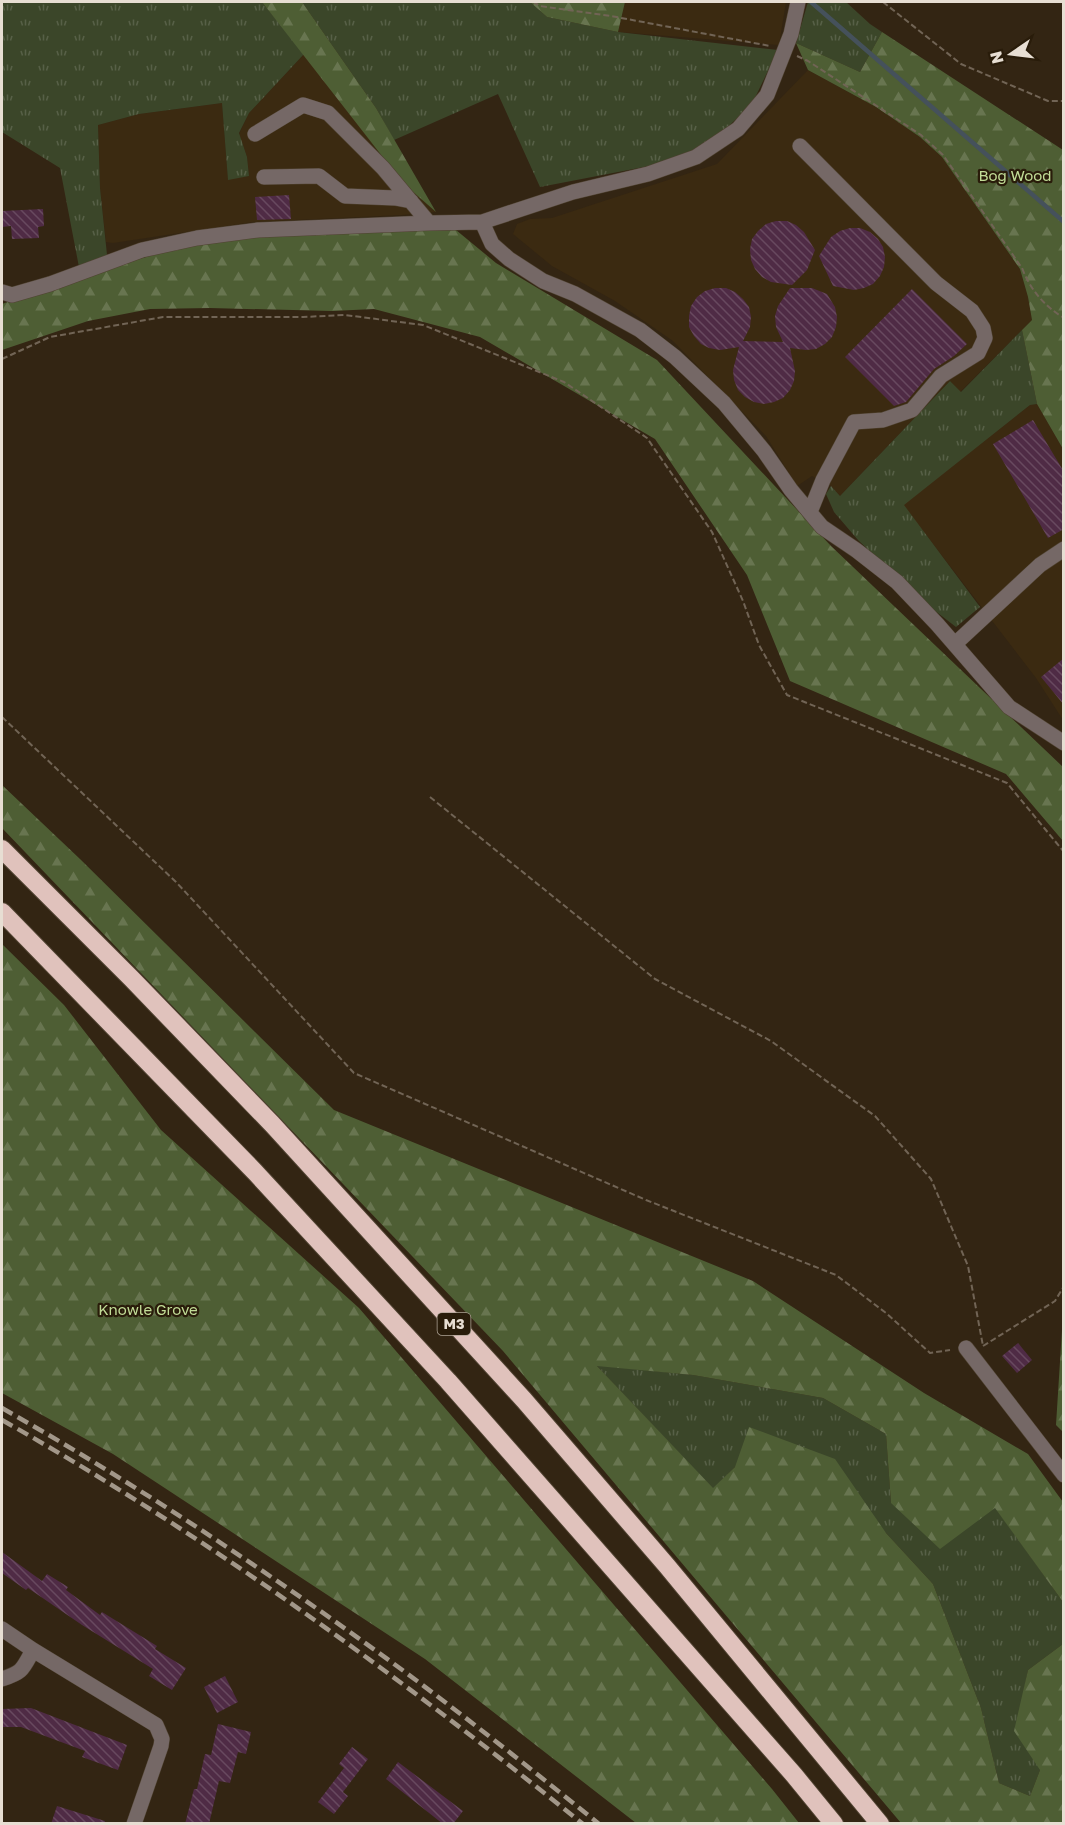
<svg xmlns="http://www.w3.org/2000/svg" width="1065" height="1825" viewBox="0 0 1065 1825" font-family="'Golos Text',sans-serif">
  <defs>
    <pattern id="grass-tufts" width="24" height="20" patternUnits="userSpaceOnUse" patternTransform="scale(1.5)"><rect width="24" height="20" fill="#3b4629"/><path d="M3 7l-1-3M5 7V3M7 7l1-3M15 17l-1-3M17 17v-4M19 17l1-3" fill="none" stroke="#576047"/></pattern>
    <pattern id="forest-firs" width="22" height="20" patternUnits="userSpaceOnUse" patternTransform="scale(1.5)"><rect width="22" height="20" fill="#4e5e34"/><path d="M5 1l3.5 6h-7zM16 11l3.5 6h-7z" fill="#687550"/></pattern>
    <pattern id="building-back-hatch" width="6" height="6" patternUnits="userSpaceOnUse" patternTransform="scale(1.5)"><rect width="6" height="6" fill="#4f2b45"/><path d="M-1 5l2 2M0 0l6 6M5-1l2 2" fill="none" stroke="#68495f"/></pattern>
  </defs>
  <rect width="100%" height="100%" fill="#332513"/>
  <!-- built -->
  <path fill="#3b2a11" d="M625,2H786L779,45L618,32Z
    M304,54L403,182L436,212L402,215L253,222L113,243L106,242L100,188L98,125L139,114L222,103L228,179L249,176L247,157L239,134L249,113Z
    M808,70L876,107L920,137L942,157L1020,269L1028,297L1032,320L960,392L950,381L840,496L831,486L812,476L797,486L766,436L673,341L615,301L552,266L513,234L517,224L530,219L552,218L717,164Z
    M1037,404L1063,449V720L1036,678L903,505L1030,405Z"/>
  <!-- grass -->
  <path fill="url(#grass-tufts)" d="M2,2H262L304,54L249,113L239,133L247,157L249,176L228,180L222,103L139,114L98,125L100,188L107,255L79,267L60,168L2,132Z
    M302,2H530L547,17L618,32L778,50L752,104L696,157L540,187L498,94L394,140L376,108Z
    M808,2H846L870,24L882,32L860,72L796,43Z
    M1022,330L1037,404L1030,405L904,505L980,607L956,627L921,600L858,540L834,512L826,494L831,486L840,496L950,381L961,392Z
    M596,1365L693,1375L823,1398L886,1434L891,1503L995,1507L1063,1602V1644L1028,1670L1024,1690L1040,1770L1030,1796L999,1783L981,1708L933,1584L886,1533L735,1467L713,1489Z"/>
  <!-- forest -->
  <path fill="url(#forest-firs)" d="M262,2H302L376,108L436,212L403,183Z
    M530,2H625L618,32L547,17Z
    M882,32L1063,150V449L1037,404L1022,330L1032,320L1028,297L1020,269L942,157L920,137L876,107L808,70L796,43L860,72Z
    M456,230L496,263L657,360L831,546L1063,767V841L1006,774L790,681L747,575L655,439L480,337L374,309L332,311L210,308L150,309L88,321L2,350V304L81,276L187,245L258,234Z
    M2,785L80,859L334,1110L753,1281L924,1393L1028,1454L1063,1502V1602L995,1508L940,1549L891,1503L886,1434L823,1398L693,1375L597,1366L713,1488L735,1467L749,1427L835,1459L886,1533L933,1584L981,1708L999,1783L1030,1796L1040,1770L1014,1731L1028,1670L1063,1644V1823H901L503,1351L2,828Z
    M2,944L64,1005L161,1130L359,1308L772,1789L799,1823H636L425,1659L113,1454L2,1393Z
    M1063,1314V1432L1056,1425Z"/>
  <g fill="none" stroke-linecap="round" stroke-linejoin="round">
    <!-- stream -->
    <path stroke="#45515b" stroke-width="4.5" d="M811,2L1064,222"/>
  </g>
  <!-- building -->
  <path fill="url(#building-back-hatch)" d="M289,195L291,219L257,220L255,197Z
    M43,209L44,226L38,227L39,238L12,239L11,226L2,227V211Z
    M776,221H787L796,225L804,232L815,250L807,270L792,285L771,282L762,277L755,269L751,260L750,249L752,239L758,231L766,224Z
    M850,228H860L870,232L878,239L883,247L885,257L884,267L880,276L873,284L864,288L854,290L833,286L819,256L831,237L840,231Z
    M715,288H726L735,292L743,299L749,307L751,317L750,327L743,341L783,342L776,327L775,316L778,306L790,288H812L827,294L835,307L837,317L836,327L832,337L825,344L816,349L806,350L790,348L795,371L794,381L790,390L783,398L774,402L764,404L754,402L745,397L738,390L734,380L733,370L739,347L720,350L709,348L701,344L694,336L689,327V316L691,306L697,297L705,291Z
    M912,289L967,344L954,356L934,369L906,402L894,406L845,357Z
    M1033,420L1064,472V529L1048,538L993,444Z
    M1064,658V705L1041,677Z
    M1018,1343L1032,1360L1017,1373L1002,1356Z
    M2,1552L42,1581L47,1574L68,1587L66,1590L100,1615L102,1612L157,1646L155,1649L186,1668L172,1690L149,1676L153,1669L82,1625L28,1588L26,1590L2,1573Z
    M225,1676L238,1702L217,1713L204,1687Z
    M31,1708L127,1745L118,1770L82,1757L85,1751L21,1727H2V1709Z
    M218,1724L251,1732L246,1754L238,1752L230,1783L219,1781L209,1824H185L194,1789H197L205,1754L211,1755Z
    M352,1747L368,1759L343,1792L348,1796L334,1814L318,1802L344,1768L339,1764Z
    M398,1762L463,1811L453,1824H443L386,1779Z
    M57,1806L105,1821V1824H51Z"/>
  <g fill="none" stroke-linecap="round" stroke-linejoin="round">
    <!-- minor casing -->
    <g stroke="#504332" stroke-width="16">
      <path id="minor" d="M255,134L303,105L328,113L383,168L429,223
        M800,146L936,283L972,311L983,328L985,338L978,353L941,376L912,410L883,420L854,422L823,480L810,512
        M264,177L319,176L345,196L395,198L411,201
        M482,222L492,244L509,259L543,281L575,294L640,330L675,357L724,403L764,451L791,490L822,527L856,550L897,582L937,624L1009,707L1064,743
        M2,292L12,295L50,284L142,250L197,238L258,230L429,223L482,222L573,192L648,174L696,157L738,129L767,95L791,34L798,2
        M955,644L1040,565L1064,549
        M966,1348L1064,1475
        M2,1629L33,1650L156,1725L162,1739L161,1746L134,1824
        M2,1679C23,1672 22,1670 33,1650"/>
    </g>
    <!-- highway casing -->
    <g stroke="#504332" stroke-width="20">
      <path id="highway" d="M2,849L131,978L272,1124L524,1400L667,1566L880,1824
        M2,912L255,1172L448,1381L794,1775L834,1824"/>
    </g>
    <!-- path -->
    <path stroke="#716455" stroke-width="2" stroke-dasharray="6 3" stroke-linecap="butt" d="M533,2L540,6L611,16L770,46
      M883,2L961,64L1048,101H1064
      M797,56L808,61L921,135L943,155L1022,268C1030,289 1044,306 1064,318
      M2,359L50,337L163,317H303L345,315L423,325L564,382L647,438L712,532L743,601L759,645L787,695L1007,783L1064,852
      M2,717L176,882L354,1073L646,1200L836,1275L886,1313L930,1353L950,1350
      M430,797L655,979L771,1041L875,1116L931,1179L968,1266L983,1346
      M983,1346L1055,1301L1064,1286"/>
    <!-- minor -->
    <use href="#minor" stroke="#756866" stroke-width="15"/>
    <!-- highway -->
    <use href="#highway" stroke="#e0c2bc" stroke-width="18"/>
    <!-- rail -->
    <path stroke="#a29789" stroke-width="4.5" stroke-dasharray="12 6" stroke-linecap="butt" d="M2,1408C141,1487 276,1577 405,1672C471,1721 535,1772 599,1824
      M2,1420C207,1536 399,1676 583,1824"/>
  </g>
  <g text-anchor="middle" stroke-width="4.5" stroke-linejoin="round" paint-order="stroke">
    <!-- shield labels -->
    <rect fill="#291c0a" stroke="#aea497" stroke-width="1.5" x="437.5" y="1313" width="33" height="22" rx="4.5"/>
    <g font-size="14" font-weight="bold" fill="#e7ded3">
      <text x="454" y="1329">M3</text>
    </g>
    <!-- park labels -->
    <g font-size="15" fill="#c2dd97" stroke="#291c0a">
      <text x="1015" y="181">Bog Wood</text>
      <text x="148" y="1315">Knowle Grove</text>
    </g>
  </g>
  <!-- border -->
  <rect width="1065" height="1825" fill="none" stroke="#e7ded3" stroke-width="6"/>
  <!-- north arrow -->
  <g transform="translate(1011 54) rotate(256)" stroke="#291c0a" stroke-width="4.5" paint-order="stroke">
  <path d="M0-4.5L10 22L0 15L-10 22Z" fill="#e7ded3"/>
  <text y="-9" font-size="16" font-weight="bold" text-anchor="middle" fill="#e7ded3">N</text>
  </g>
</svg>
